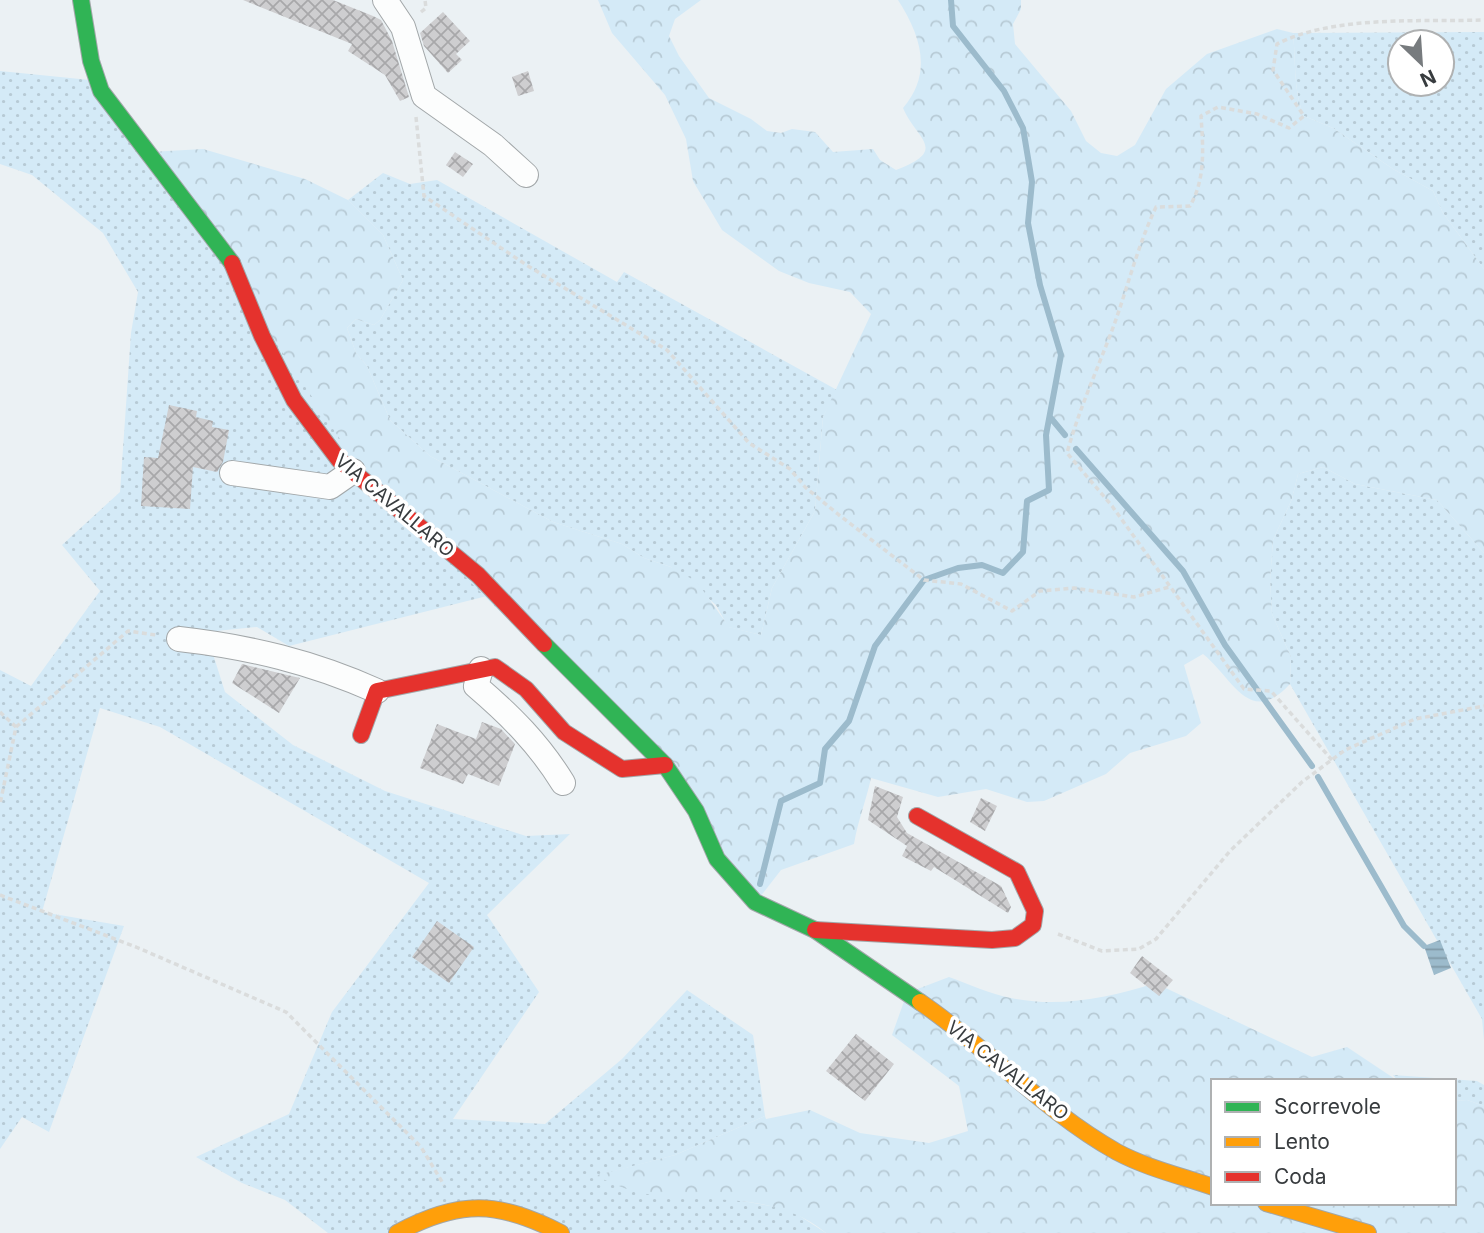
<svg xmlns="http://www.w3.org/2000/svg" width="1484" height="1233" viewBox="0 0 1484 1233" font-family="Inter,sans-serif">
  <defs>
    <pattern id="grass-dots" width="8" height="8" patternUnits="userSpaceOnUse" patternTransform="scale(1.75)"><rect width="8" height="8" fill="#d4eaf7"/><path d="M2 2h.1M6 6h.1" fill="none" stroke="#b7cad5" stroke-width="1.8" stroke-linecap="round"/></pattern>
    <pattern id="forest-crowns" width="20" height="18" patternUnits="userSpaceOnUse" patternTransform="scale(1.75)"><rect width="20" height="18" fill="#d4eaf7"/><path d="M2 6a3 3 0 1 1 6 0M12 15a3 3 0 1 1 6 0" fill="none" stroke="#b7cad5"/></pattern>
    <pattern id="water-rules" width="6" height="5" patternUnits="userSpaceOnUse" patternTransform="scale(1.75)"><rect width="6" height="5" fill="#9cbbcc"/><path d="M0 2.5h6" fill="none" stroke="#8099a7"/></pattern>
    <pattern id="building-cross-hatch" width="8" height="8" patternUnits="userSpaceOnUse" patternTransform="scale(1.75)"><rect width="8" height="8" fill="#ceced0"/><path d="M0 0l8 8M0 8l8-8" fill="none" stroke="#a8a8aa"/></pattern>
  </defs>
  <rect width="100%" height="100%" fill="#ebf1f4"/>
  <!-- grass -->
  <path fill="url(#grass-dots)" fill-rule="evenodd" d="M1484,32V269L1443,213L1433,191L1393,169L1333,128L1304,116C1293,90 1296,61 1293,33ZM1400,42H1442V84H1400Z
    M0,71L90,80L495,594L289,646L257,627L206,632L225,692L293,745L385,791L526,836L570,834L487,915L539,992L453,1119L545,1124L622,1059L687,990L753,1035L765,1116L675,1155L596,1176L789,1209L826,1233H554L494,1210L390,1233H328L285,1200L242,1183L196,1157L289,1114L332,1012L429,883L160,727L100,708L42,912L124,926L49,1132L22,1117L0,1149V670L31,686L100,591L62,545L120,492L131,333L138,292L103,233L32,175L0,164Z
    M383,173L410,184L437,180L617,282L624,272L837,390L823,417L815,511L772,588L761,635L728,627L716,605L671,567L644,558L622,544L553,522L430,456L390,420L367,366L356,353L347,328L356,319L374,325L380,320L403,280L383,235L348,200Z
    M1323,467L1355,484L1437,500L1484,553V1040L1482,1019L1290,684L1291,657L1272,614L1270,580L1273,540L1292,499L1298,474Z
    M1393,1075L1477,1081L1484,1085V1106L1467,1100L1454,1101V1081H1398Z"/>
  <!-- forest -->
  <path fill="url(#forest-crowns)" d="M598,0H701L675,19L669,36L679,56L709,98L751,119L767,131L781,133L792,129L815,132L833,152L873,149L880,160L896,170C950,150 916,139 903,108C933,73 921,36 898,0H1021V9L1013,24L1015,44L1071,111L1086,141L1101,153L1117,156L1135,145L1166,89L1207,54L1277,29L1293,33C1296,61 1293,90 1304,116L1333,128L1393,169L1433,191L1443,213L1484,269V553L1437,500L1355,484L1323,467L1298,474L1292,499L1273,540L1270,580L1272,614L1291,657L1290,684C1249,728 1233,678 1203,654L1184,665L1201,723L1186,736L1130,753L1106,774L1044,801L1027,802L986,789L938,797L871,778C866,801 858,820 854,844L781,870L753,906L657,768L365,477L150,152L203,149L305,179L348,200L383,235L403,280L380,320L374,325L356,319L347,328L356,353L367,366L390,420L430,456L553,522L622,544L644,558L671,567L697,582L729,627L761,635L772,588L815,511L823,417L871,314L850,292L809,283L779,271L722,230L693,181L686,139L665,95L612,33Z
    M949,977C969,984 990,994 1011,998C1059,1008 1110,998 1155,983L1312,1057L1347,1047L1398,1081H1213V1203H1454V1101L1467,1100L1484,1106V1233H826C773,1189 703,1204 640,1193C625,1190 609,1181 594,1176L675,1155L765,1116L766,1119L810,1110L860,1133L929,1143L968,1131L959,1086L892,1035L907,993Z"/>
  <!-- water -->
  <path fill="url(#water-rules)" d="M1440,940L1451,968L1434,975L1424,946Z"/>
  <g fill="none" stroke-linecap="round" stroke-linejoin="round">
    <!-- stream -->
    <path stroke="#9cbbcc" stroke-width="6" d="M1050,417L1065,435
      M1076,449L1183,571L1225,645L1312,766
      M1318,777L1404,926L1424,946
      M760,884L781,801L820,783L825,749L849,721L875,646L924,580L958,568L982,565L1003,573L1023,552L1027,501L1049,490L1046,435L1061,355L1040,285L1028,223L1032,182L1023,128L1004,91L953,26L951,0"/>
  </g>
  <!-- building -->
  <path fill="url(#building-cross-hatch)" d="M243,0H333L373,16L381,20L392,41L409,97L400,101L385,75L348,51L352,44Z
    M443,12L470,41L456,54L462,60L448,73L424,46L420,33Z
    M528,71L534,91L518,96L512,77Z
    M455,152L473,164L463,177L446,165Z
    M169,405L197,411L196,417L213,421L212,427L229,430L223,462L217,472L193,467L190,509L141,506L144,457L158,458Z
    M242,664L300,678L279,713L232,683Z
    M482,722L501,729L515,744L499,786L468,774L463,784L420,768L437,724L476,739Z
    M875,786L903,797L897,817L907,833L1001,886L1011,907L1008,913L934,867L931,871L902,856L907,846L868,820Z
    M981,798L997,806L985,831L970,822Z
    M437,921L474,947L449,983L412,957Z
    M1142,956L1173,980L1159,996L1130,973Z
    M856,1034L894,1064L865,1101L826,1071Z"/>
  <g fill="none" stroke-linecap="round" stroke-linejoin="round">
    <!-- street casing -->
    <g stroke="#a2a7a9" stroke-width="26">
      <path id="street" d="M385,0L403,27L424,96L493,145L526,175
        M232,473L330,487L353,471
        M179,639C250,647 312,662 377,691
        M481,669L476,686C511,716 539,744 563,783"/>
    </g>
    <!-- fast casing -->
    <g stroke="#a2a7a9" stroke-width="18">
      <path id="fast" d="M81,0L91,61L101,91L232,263
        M544,644L665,765L696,811L717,859L755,902L815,930L920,1002"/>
    </g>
    <!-- slow casing -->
    <g stroke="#a2a7a9" stroke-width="18">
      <path id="slow" d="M920,1002C988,1048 1045,1112 1117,1152C1147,1168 1181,1176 1213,1187
        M1266,1203L1368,1233
        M397,1233C460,1199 498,1201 561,1233"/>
    </g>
    <!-- jam casing -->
    <g stroke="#a2a7a9" stroke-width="18">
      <path id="jam" d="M232,263L262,336L294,400L339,460L478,575L544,644
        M361,735L377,691L495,667L526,689L564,732L622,769L665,765
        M815,930L992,940L1015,938L1033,925L1035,911L1017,872L917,816"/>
    </g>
    <!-- path -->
    <path stroke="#dadcdc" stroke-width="3.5" stroke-dasharray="5 3.5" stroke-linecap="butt" d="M421,12L426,8L425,0
      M416,117L424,196L528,266L667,350L749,443L790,469L805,487L839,515L924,580L961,584L1012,611L1040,591L1074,588L1134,597L1169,587
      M0,712L16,727L0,804
      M16,727L128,631L156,635
      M1332,760L1271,691L1244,689L1112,506L1067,453C1079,409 1098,368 1114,325C1128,286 1138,245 1156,207L1190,206C1206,178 1203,147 1201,116L1218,107L1257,114L1289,128L1304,116L1273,70L1277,44C1334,15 1421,22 1484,20
      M0,895L136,947L286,1012L421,1147L444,1185
      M1058,934L1102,951L1139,949L1156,939L1230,851L1302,782L1345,750L1415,719L1484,706"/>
    <!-- street -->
    <use href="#street" stroke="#fcfdfd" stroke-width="24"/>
    <!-- fast -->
    <use href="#fast" stroke="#30b455" stroke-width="16"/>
    <!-- slow -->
    <use href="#slow" stroke="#ff9f0a" stroke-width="16"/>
    <!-- jam -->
    <use href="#jam" stroke="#e5322d" stroke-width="16"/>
  </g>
  <g text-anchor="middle" stroke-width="7" stroke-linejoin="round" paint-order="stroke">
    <!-- street labels -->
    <g font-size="19" fill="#383c3f" stroke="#fff">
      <text transform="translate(395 505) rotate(40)" y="7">VIA CAVALLARO</text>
      <text transform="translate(1008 1070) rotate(38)" y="7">VIA CAVALLARO</text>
    </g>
  </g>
  <!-- legend -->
  <rect x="1211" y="1079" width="245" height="126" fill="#ffffff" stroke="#afb1b2" stroke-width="2"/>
  <rect x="1225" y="1102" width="35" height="10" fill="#30b455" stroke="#afb1b2" stroke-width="2"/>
  <text x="1274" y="1114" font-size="21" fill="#383c3f">Scorrevole</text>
  <rect x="1225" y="1137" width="35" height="10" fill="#ff9f0a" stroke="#afb1b2" stroke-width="2"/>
  <text x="1274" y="1149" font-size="21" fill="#383c3f">Lento</text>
  <rect x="1225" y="1172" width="35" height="10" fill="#e5322d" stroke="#afb1b2" stroke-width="2"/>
  <text x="1274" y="1184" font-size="21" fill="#383c3f">Coda</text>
  <!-- north arrow -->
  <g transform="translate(1421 63) rotate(155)"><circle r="33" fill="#ffffff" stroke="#afb1b2" stroke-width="2"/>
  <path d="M0-5L12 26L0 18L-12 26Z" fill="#777b7e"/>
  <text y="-10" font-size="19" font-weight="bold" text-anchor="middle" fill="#383c3f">N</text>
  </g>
</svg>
